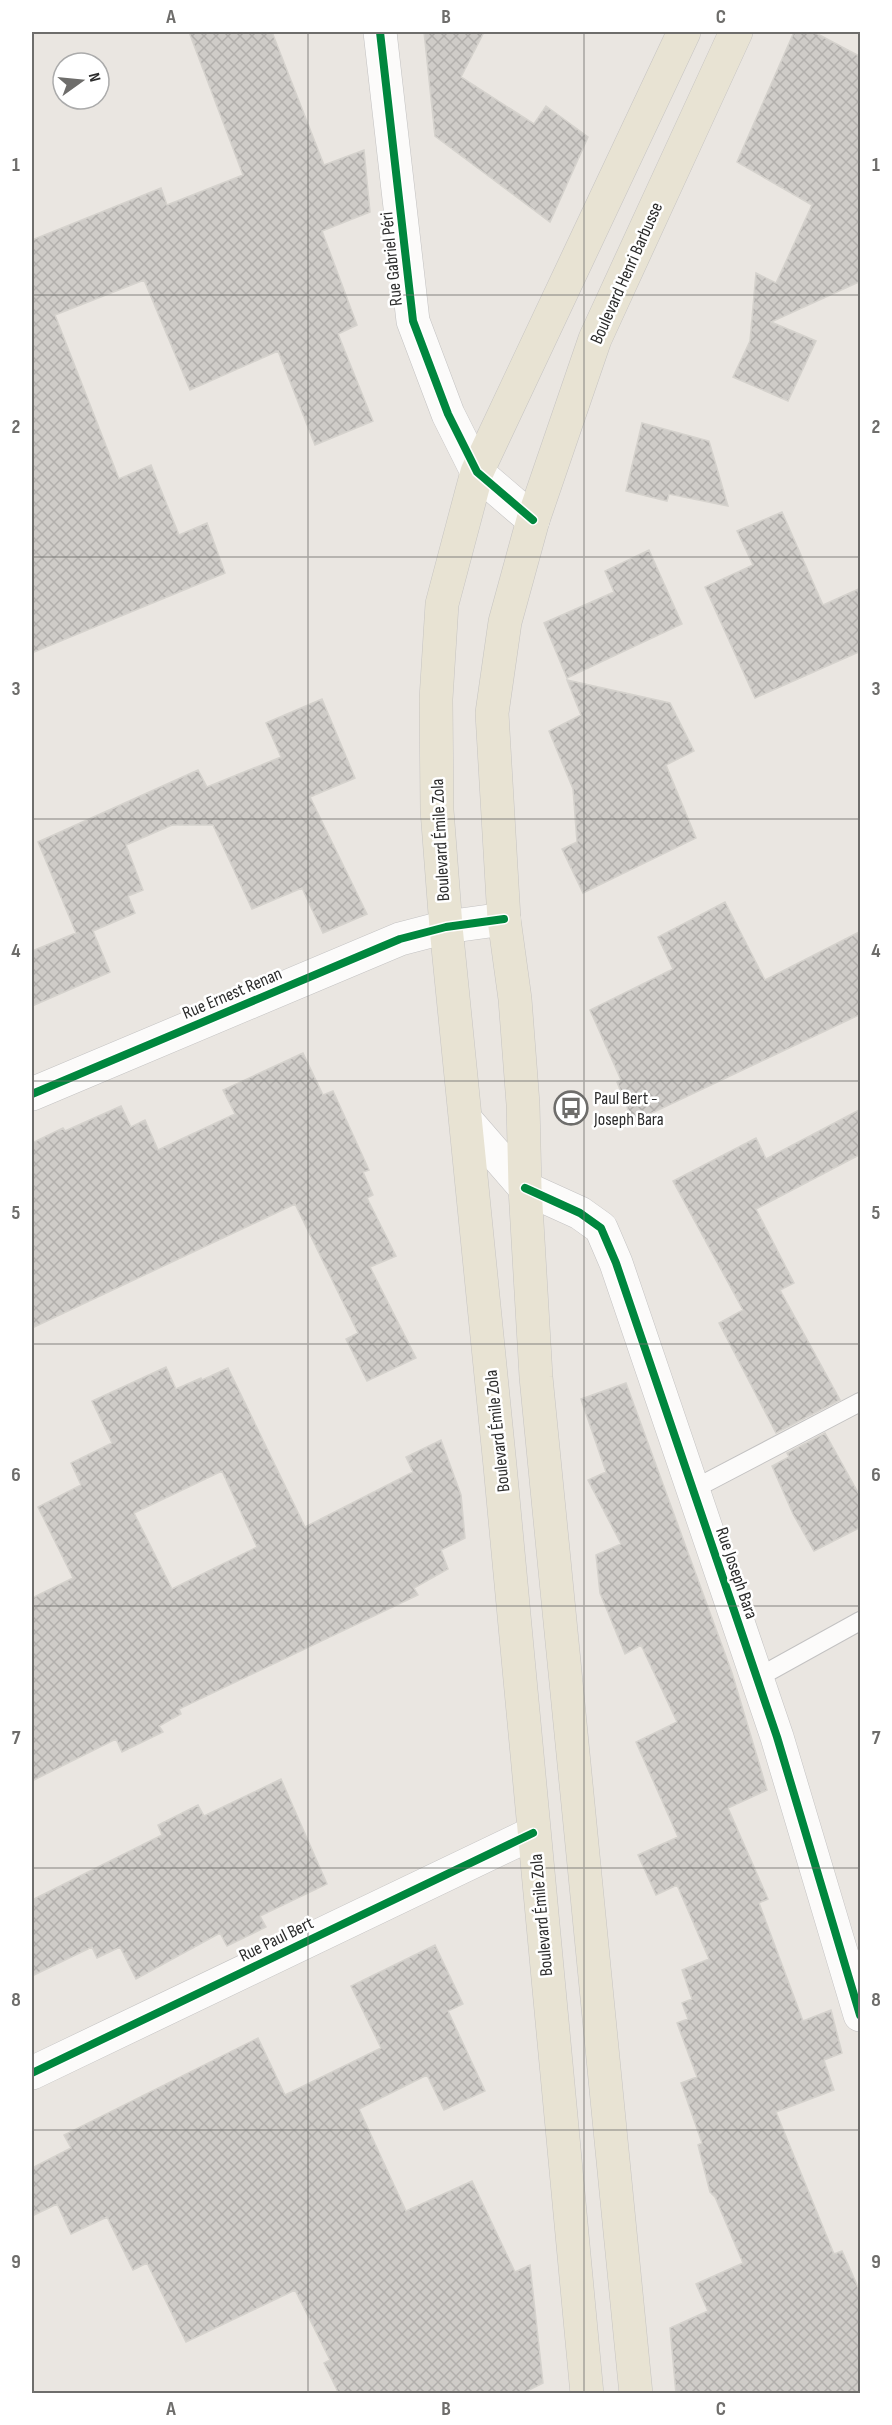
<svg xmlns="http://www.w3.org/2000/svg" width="892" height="2425" viewBox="0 0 892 2425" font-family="'Sofia Sans Condensed',sans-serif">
  <defs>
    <pattern id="building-cross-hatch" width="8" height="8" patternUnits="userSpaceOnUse" patternTransform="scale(1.5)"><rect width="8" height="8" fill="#cfccc8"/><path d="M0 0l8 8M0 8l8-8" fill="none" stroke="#b2afac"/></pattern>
  </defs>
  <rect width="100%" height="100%" fill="#eae6e1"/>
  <!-- building -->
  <path fill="url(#building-cross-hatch)" stroke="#d5d2cd" stroke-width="1.5" fill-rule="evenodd" d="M189,32H272L324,165L364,150L370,212L322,231L357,325L338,334L373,421L315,445L278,351L190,390L144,280L55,315L119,479L151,465L179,535L207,523L225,573L32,653V240L161,188L167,205L243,175Z
    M424,32H484L461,77L534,124L546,106L588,137L550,222L435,136Z
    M794,32H814L861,57V281L771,322L816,341L788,401L733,377L750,341L756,273L776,283L812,205L737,162Z
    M642,423L709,441L728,506L669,494L667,501L626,491Z
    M782,512L823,605L861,588V651L755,698L705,587L753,565L737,531Z
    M649,550L682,624L567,678L544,623L614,592L605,571Z
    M567,680L670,703L694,751L666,765L696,838L583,893L562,849L577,842L573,789L549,731L581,715Z
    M322,699L355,778L310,797L367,914L323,933L302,888L252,909L213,825H172L126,845L143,890L128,896L135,913L93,931L110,972L32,1006V951L76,933L38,842L198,770L207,787L281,757L266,723Z
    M725,902L765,980L861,931V1014L633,1122L617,1082L621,1080L590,1010L673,969L658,937Z
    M303,1053L323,1095L333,1091L369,1170L363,1172L373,1195L367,1198L396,1256L370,1267L416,1358L367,1381L346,1339L358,1333L295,1204L32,1328V1143L63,1128L65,1131L121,1106L131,1127L145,1120L158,1150L235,1114L223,1090Z
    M861,1109V1154L756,1209L794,1283L780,1290L840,1400L776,1433L719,1323L743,1310L673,1181L756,1138L766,1159Z
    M166,1367L176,1389L201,1378L202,1380L228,1368L305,1527L413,1472L406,1457L441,1440L461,1495L465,1538L441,1550L448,1569L414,1588L418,1595L179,1709L181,1714L159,1726L163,1732L122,1752L116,1739L32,1781V1598L73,1578L38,1507L81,1485L71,1463L112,1443L92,1401ZM222,1471L257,1547L172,1589L134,1513Z
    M626,1383L732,1673L767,1790L728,1808L768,1899L759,1903L803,2021L831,2010L842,2053L824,2060L834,2090L776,2112L834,2254L842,2251L861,2294V2394H676L670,2328L708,2311L696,2284L743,2263L715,2197L710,2192L698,2145L702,2143L681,2083L697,2077L677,2023L688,2019L682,2003L692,1999L682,1970L709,1959L677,1885L656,1895L638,1855L678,1837L636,1742L677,1722L641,1645L625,1654L600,1593L596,1555L621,1544L588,1480L606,1472L581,1399Z
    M825,1433L861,1498V1527L814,1551L793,1514L772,1466L789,1457L787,1453Z
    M281,1779L327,1884L260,1916L266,1927L227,1946L220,1933L136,1979L120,1947L97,1958L92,1947L32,1976V1900L162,1835L158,1825L198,1805L204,1816Z
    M435,1945L463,2004L448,2011L485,2091L444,2110L427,2075L359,2109L406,2211L472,2181L515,2272L530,2265L543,2383L521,2394H339L324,2363L330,2360L295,2290L186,2342L147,2263L133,2270L107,2217L71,2234L57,2204L32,2216V2168L71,2148L64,2135L258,2038L285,2095L381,2048L351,1986Z"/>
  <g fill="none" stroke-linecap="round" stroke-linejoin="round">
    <!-- service casing -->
    <g stroke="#c3c2c2" stroke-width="20">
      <path id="service" d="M692,1490L860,1402
        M757,1678L860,1621"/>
    </g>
    <!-- minor casing -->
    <g stroke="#c3c2c2" stroke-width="34">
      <path id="minor" d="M380,32L413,321L448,414L477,472L533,520
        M32,1094L400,939L446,927L504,919
        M466,1120L525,1188L580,1213L601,1228L616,1263L777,1737L860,2015
        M32,2073L533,1833"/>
    </g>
    <!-- primary casing -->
    <g stroke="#c6c4c2" stroke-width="34">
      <path id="primary" d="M587,2394L500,1466L446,927L437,810L436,699L442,604L477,472L684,32
        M636,2394L536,1377L525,1188L523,1104L515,999L504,919L492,713L505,622L533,520L595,339L736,32"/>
    </g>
    <!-- service -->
    <use href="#service" stroke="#fcfbfa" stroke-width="18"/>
    <!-- minor -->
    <use href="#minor" stroke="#fcfbfa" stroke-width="33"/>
    <!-- primary -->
    <use href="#primary" stroke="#e8e3d3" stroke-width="33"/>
    <!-- cycleway casing -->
    <g stroke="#fff" stroke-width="11">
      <path id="cycleway" d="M380,32L413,321L448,414L477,472L533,520
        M32,1094L400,939L446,927L504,919
        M525,1188L580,1213L601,1228L616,1263L777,1737L860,2015
        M32,2073L533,1833"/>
    </g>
    <!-- cycleway -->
    <use href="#cycleway" stroke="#00873e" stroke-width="8"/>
  </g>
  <!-- grid -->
  <path fill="none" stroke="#6e6d6b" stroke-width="1.5" stroke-opacity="0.55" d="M308,32V2394M584,32V2394M32,295H860M32,557H860M32,819H860M32,1081H860M32,1344H860M32,1606H860M32,1868H860M32,2130H860"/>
  <!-- icons -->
  <defs>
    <g id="bus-ring" transform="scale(1.725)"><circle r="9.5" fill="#fff" stroke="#6e6d6b" stroke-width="1.5"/><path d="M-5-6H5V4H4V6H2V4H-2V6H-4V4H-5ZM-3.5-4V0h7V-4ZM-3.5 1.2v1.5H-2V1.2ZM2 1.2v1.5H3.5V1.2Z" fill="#6e6d6b"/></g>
  </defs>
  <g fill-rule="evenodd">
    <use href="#bus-ring" x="571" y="1108"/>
  </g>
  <g text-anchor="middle" stroke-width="5" stroke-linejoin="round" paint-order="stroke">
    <!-- street labels -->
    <g font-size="18" fill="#2c2c2c" stroke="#fff">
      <text transform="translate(391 259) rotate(-96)" y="6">Rue Gabriel Péri</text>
      <text transform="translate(626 273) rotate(-66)" y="6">Boulevard Henri Barbusse</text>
      <text transform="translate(440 840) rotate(-93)" y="6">Boulevard Émile Zola</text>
      <text transform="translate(232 993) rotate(-23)" y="6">Rue Ernest Renan</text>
      <text transform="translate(497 1431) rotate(-96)" y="6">Boulevard Émile Zola</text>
      <text transform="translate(737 1573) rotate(71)" y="6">Rue Joseph Bara</text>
      <text transform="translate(541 1915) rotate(-95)" y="6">Boulevard Émile Zola</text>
      <text transform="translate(276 1939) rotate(-26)" y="6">Rue Paul Bert</text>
    </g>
    <!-- poi labels -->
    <g font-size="18" fill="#2c2c2c" stroke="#fff" text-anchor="start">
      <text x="594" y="1104">Paul Bert -<tspan x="594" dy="21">Joseph Bara</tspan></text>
    </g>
  </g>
  <!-- border -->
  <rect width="892" height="2425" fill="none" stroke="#ffffff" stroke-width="66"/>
  <!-- north arrow -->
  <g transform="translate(81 81) rotate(75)"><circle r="28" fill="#ffffff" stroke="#ababab" stroke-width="1.5"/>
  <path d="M0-4.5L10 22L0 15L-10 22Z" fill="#6e6d6b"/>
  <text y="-9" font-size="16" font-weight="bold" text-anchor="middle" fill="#2c2c2c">N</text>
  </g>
  <rect x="33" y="33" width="826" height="2359" fill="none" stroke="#6e6d6b" stroke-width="2"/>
  <g font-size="20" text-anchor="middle" font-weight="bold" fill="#6e6d6b">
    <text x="171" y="23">A</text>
    <text x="446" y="23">B</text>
    <text x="721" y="23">C</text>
    <text x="16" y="171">1</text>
    <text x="876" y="171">1</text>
    <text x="16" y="433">2</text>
    <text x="876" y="433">2</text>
    <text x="16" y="695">3</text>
    <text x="876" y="695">3</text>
    <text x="16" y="957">4</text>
    <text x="876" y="957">4</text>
    <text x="16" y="1219">5</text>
    <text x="876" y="1219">5</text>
    <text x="16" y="1481">6</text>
    <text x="876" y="1481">6</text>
    <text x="16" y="1744">7</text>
    <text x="876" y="1744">7</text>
    <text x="16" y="2006">8</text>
    <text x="876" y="2006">8</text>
    <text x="16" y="2268">9</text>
    <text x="876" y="2268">9</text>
    <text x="171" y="2415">A</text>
    <text x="446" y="2415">B</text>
    <text x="721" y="2415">C</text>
  </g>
</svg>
